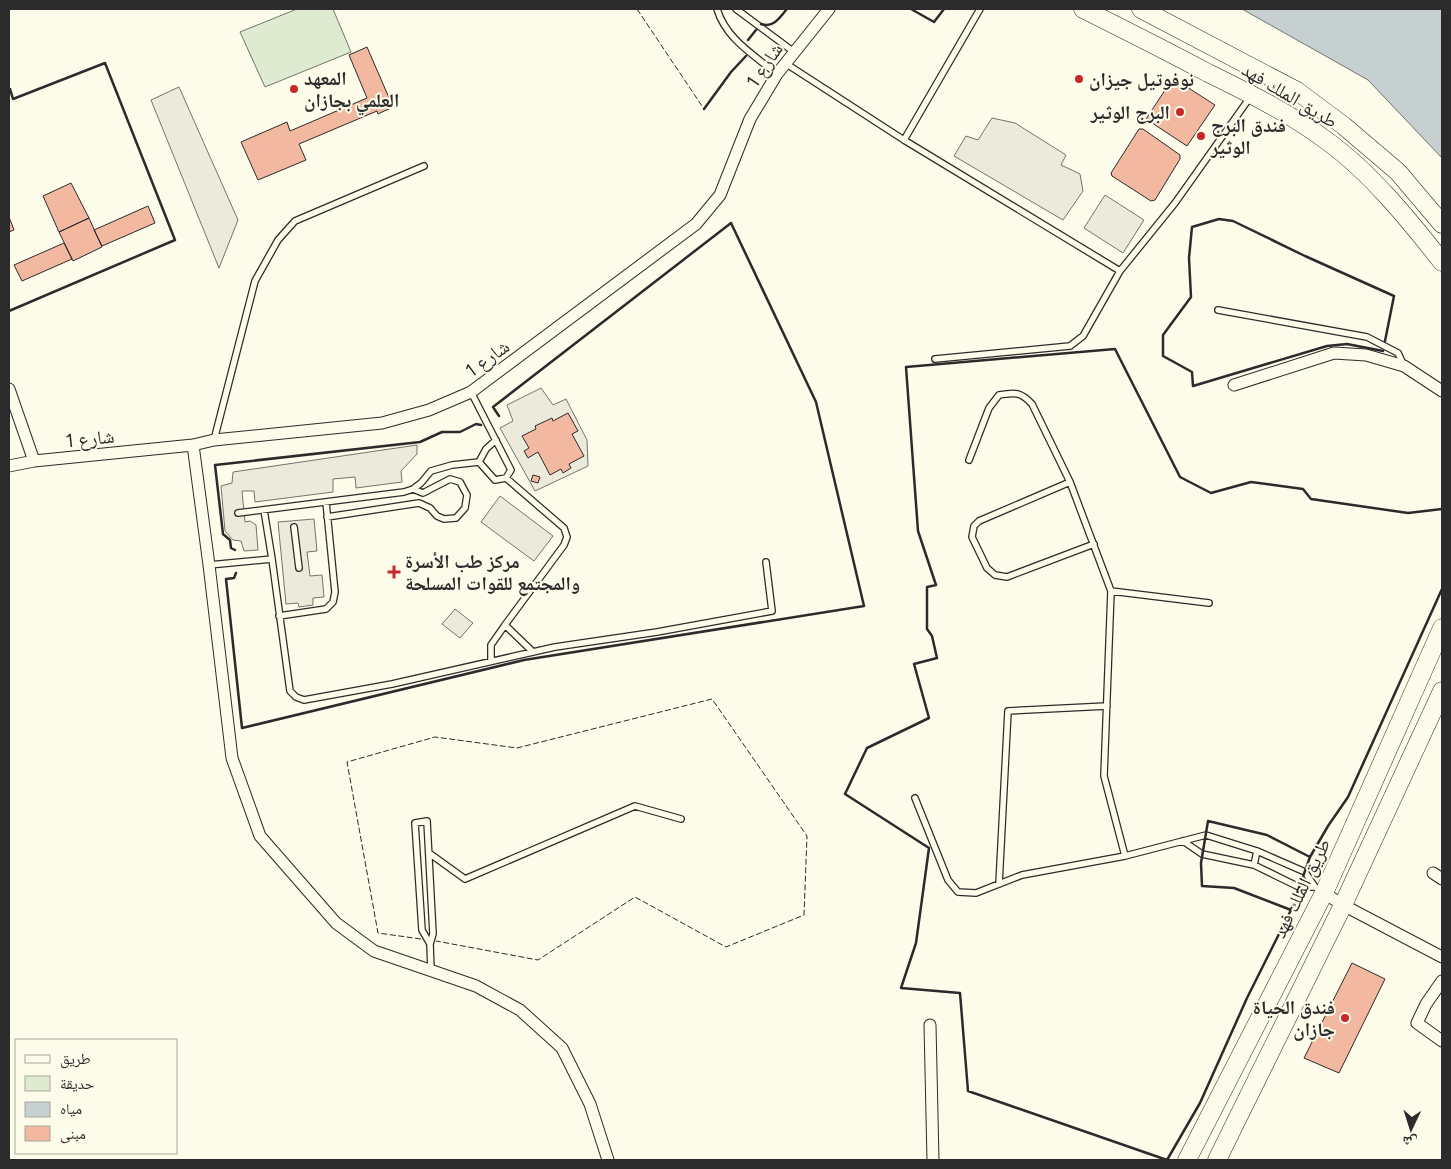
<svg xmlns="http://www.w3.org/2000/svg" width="1451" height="1169" viewBox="0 0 1451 1169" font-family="Figtree,'Noto Naskh Arabic',sans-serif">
  <rect width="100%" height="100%" fill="#fdfbea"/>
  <!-- green -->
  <path fill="#deebd1" stroke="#74746e" d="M297,9H333L351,52L265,87L240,32Z"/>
  <!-- parking -->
  <path fill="#eceadb" stroke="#74746e" d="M179,87L238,220L219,268L151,100Z
    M992,118L1015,123L1066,155L1061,165L1080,174L1083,191L1063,220L954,156L966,136L978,140Z
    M1105,195L1144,220L1123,253L1084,228Z
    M541,388L553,405L566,399L587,440L588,466L535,491L500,428L513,421L507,405Z
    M417,445V454L401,471L402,482L356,488L355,477L333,479V492L255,502L254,491H242L245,522L250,521L256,525L258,550L244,551L241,541L233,540L225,531L221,486L232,483L233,472Z
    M500,496L553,536L534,561L481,522Z
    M314,519L317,551L307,552L310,576L322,575L324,597L313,598V605L299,607L298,603L286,604L278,522Z
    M455,609L473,623L460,638L442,624Z"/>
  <!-- water -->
  <path fill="#c7d0d0" stroke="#74746e" d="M1242,9H1442V158L1368,80Z"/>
  <!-- building -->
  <path fill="#f2b8a0" stroke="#2b2b2b" d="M367,47L393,107L378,114L377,111L299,144L306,160L258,180L241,142L287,122L290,131L367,98L349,55Z
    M1173,78L1215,105L1187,146L1146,119Z
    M1139,129H1143L1180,155V159L1155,200L1151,201L1112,176L1111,173Z
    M71,183L89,218L59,232L43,196Z
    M148,206L155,223L102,246L94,230Z
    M9,217L14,230L9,232Z
    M89,218L102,247L73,261L59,232Z
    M64,243L72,259L22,281L14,265Z
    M568,413L578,431L572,434L584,456L569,464L571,468L563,473L561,469L550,475L538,452L528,458L524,451L529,448L522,436L536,429L535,426L552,418L553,421Z
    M533,475L540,477L538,483L531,481Z
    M1352,963L1385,979L1339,1073L1304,1058Z"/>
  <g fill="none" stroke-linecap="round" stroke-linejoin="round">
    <!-- lane casing -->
    <g stroke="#2b2b2b" stroke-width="8">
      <path id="lane" d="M717,9C726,39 754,55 777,74
        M736,9L794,52
        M785,63L904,140L1120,271
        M904,140L980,9
        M1218,310L1367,337L1398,353L1403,364
        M935,359L1070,346L1083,336L1120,271L1175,203L1251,96
        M471,392L511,470L506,478L495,480L479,462
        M214,440L255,281L278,240L295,221L424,166
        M969,460L989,408L999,395C1015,392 1021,392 1032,404L1070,482L1111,591
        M506,478L564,528L567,537L564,545L505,625L533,652
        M1070,482L979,521L974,526L972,537L987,568L995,575L1007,577L1094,544
        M238,513L404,492L413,489L421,483L431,471L452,465L479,462L486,449L496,440
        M327,517L419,503L430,508L437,516L444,519L456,518L465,508L467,495L460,482L450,479L423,493L413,489
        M294,527L299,568
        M272,559L290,691L296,697L304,700L392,684L555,647L657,632L772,611L766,562
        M209,565L272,559L264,510
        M279,616L326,609L333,602L335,592L326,502
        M491,660V645L505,625
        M915,798L948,880L958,892L976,893L1022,875L1125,856L1206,835L1257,851L1305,872L1315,887L1322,892
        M1183,841L1202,854L1254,865L1299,887H1315
        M429,853L465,879L635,806L681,819
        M1125,856L1104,776L1111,591L1209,603
        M1254,865L1257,851
        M999,884L1008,711L1107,706
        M430,944L433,934L427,821L415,823L422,930L430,944L431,970"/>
    </g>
    <!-- street casing -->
    <g stroke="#2b2b2b" stroke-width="13">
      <path id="street" d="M1234,385L1334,353L1366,355L1404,366L1442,391
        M9,389L34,461
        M193,445L209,565L232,758L260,836L336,923L374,951L476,986L520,1010L562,1048L590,1104L608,1160
        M9,466L34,461L193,445L214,440L382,423L429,410L471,392L696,224L720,195L750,119L777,74L829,9
        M1433,873L1442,879
        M1324,893L1343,905L1442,957
        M1442,981L1426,1004L1417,1023L1442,1041
        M930,1025L933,1160"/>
    </g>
    <!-- primary casing -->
    <g stroke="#2b2b2b" stroke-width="19">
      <path id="primary" d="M1083,9C1125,30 1167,51 1208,73C1249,93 1291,114 1327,141C1370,172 1410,221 1442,262
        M1141,9L1297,91L1344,126L1398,172L1442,224
        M1187,1160L1324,893L1442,628
        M1217,1160L1343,905L1442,691"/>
    </g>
    <!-- lane -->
    <use href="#lane" stroke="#fdfbea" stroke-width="5.5"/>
    <!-- street -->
    <use href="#street" stroke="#fdfbea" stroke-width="11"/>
    <!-- primary -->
    <use href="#primary" stroke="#fdfbea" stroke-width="18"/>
    <!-- fence -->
    <path stroke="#2b2b2b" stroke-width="1" stroke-dasharray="6 2.5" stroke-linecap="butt" d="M637,9L704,109
      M421,939L378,933L347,762L435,737L517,748L712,699L807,836L804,915L726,947L635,897L538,960L436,941"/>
    <!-- wall -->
    <path stroke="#2b2b2b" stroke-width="2.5" d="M911,9L934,22L944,9
      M761,24C774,28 779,18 787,9
      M748,40L756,30
      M9,90L10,89L13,99L105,63L175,240L9,311
      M704,109L731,72L746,56
      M1383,351L1347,344L1327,346L1193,386L1192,372L1163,356V335L1191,297L1189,258L1192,227L1219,219L1233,221L1305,256L1394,296L1385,341
      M235,550L231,548L230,540L223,534L215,465L420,442L442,432H460L476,424L481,425
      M236,573L234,578L226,579L242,728L524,660L864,606L816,402L731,223L493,407L499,416
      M1310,857L1267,835L1208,821L1201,863L1202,886L1234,888L1291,910L1310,857L1328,826L1348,797L1442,589
      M1291,910L1247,998L1200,1103L1167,1160L968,1091L960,993L901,988L916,943L929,848L845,794L867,748L929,718L914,664L937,658L932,636L927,629V587L936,585L918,531L906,367L1115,349L1180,477L1211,493L1251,482L1303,489L1311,499L1408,513L1442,509"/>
  </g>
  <!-- markers -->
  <g fill="#c62828" stroke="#fdfbea" stroke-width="2">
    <circle cx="1079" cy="79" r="5"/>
    <circle cx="294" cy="89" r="5"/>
    <circle cx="1180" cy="112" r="5"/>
    <circle cx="1201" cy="136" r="5"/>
    <path d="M391.5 564.5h5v5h5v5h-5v5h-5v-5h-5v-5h5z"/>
    <circle cx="1345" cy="1018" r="5"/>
  </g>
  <g text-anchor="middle" stroke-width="4" stroke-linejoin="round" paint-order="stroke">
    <!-- street labels -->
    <g font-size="19" fill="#2b2b2b" stroke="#fdfbea">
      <text transform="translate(764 65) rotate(-56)" y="7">شارع 1</text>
      <text transform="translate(1290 95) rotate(31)" y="7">طريق الملك فهد</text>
      <text transform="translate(487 358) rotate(-36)" y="7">شارع 1</text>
      <text transform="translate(90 438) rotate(-6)" y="7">شارع 1</text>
      <text transform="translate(1301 888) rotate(-64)" y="7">طريق الملك فهد</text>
    </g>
    <!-- poi labels -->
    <g font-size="19" font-weight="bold" fill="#2b2b2b" stroke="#fdfbea" text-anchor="start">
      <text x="304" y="85">المعهد<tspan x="304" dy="22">العلمي بجازان</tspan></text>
      <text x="1089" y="86">نوفوتيل جيزان</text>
      <text x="1170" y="119" text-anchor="end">البرج الوثير</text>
      <text x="1211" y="132">فندق البرج<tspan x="1211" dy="22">الوثير</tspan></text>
      <text x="405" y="568">مركز طب الأسرة<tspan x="405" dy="22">والمجتمع للقوات المسلحة</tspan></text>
      <text x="1335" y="1014" text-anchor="end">فندق الحياة<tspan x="1335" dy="22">جازان</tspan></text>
    </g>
  </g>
  <!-- border -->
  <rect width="1451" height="1169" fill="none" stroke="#2b2b2b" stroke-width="20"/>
  <!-- legend -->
  <rect x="15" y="1039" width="162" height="115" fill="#fdfbea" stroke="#a9a89e"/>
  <rect x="25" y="1055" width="25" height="8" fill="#fdfbea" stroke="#a9a89e"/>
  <text x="60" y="1064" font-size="15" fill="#2b2b2b">طريق</text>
  <rect x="25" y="1076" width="25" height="15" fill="#deebd1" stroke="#a9a89e"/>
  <text x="60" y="1089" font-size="15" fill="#2b2b2b">حديقة</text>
  <rect x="25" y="1102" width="25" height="15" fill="#c7d0d0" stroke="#a9a89e"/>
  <text x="60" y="1114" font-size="15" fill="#2b2b2b">مياه</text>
  <rect x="25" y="1126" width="25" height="15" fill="#f2b8a0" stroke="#a9a89e"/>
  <text x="60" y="1139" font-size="15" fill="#2b2b2b">مبنى</text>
  <!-- north arrow -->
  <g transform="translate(1411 1129) rotate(184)" stroke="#fdfbea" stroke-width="4" paint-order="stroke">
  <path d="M0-4L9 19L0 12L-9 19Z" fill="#2b2b2b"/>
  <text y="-8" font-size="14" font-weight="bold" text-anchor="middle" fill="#2b2b2b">ش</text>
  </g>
</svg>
